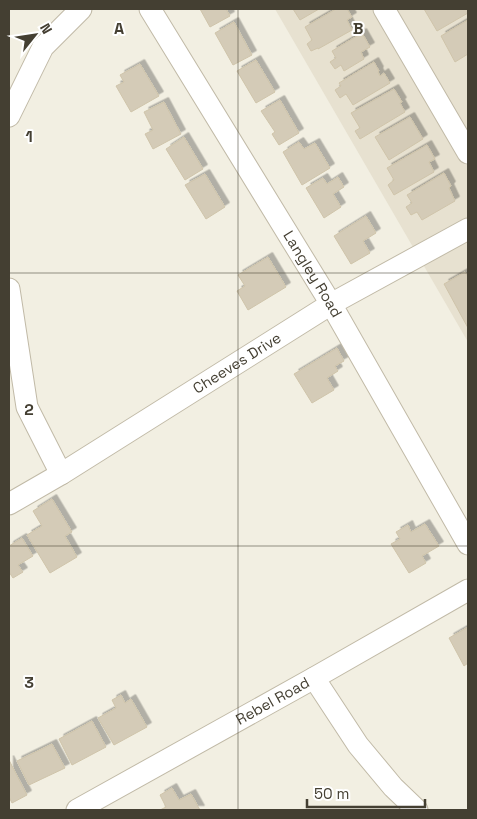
<svg xmlns="http://www.w3.org/2000/svg" width="477" height="819" viewBox="0 0 477 819" font-family="'Space Grotesk',sans-serif">
  <defs>
    <filter id="shadow"><feDropShadow dx="4.5" dy="-4.5" stdDeviation="0" flood-color="#0004"/></filter>
  </defs>
  <rect width="100%" height="100%" fill="#f2efe2"/>
  <!-- residential -->
  <path fill="#e7e1d0" d="M275,9H468V342Z"/>
  <!-- building -->
  <path fill="#d4cbb7" stroke="#cfc4aa" filter="url(#shadow)" d="M200,9H226L230,16L210,27Z
    M293,9H319L300,20Z
    M336,9H347L352,17L347,20L352,30L318,49V48L311,51L307,44L312,40L305,27Z
    M424,9H468V13L437,31Z
    M468,20V54L455,62L441,36Z
    M234,22L252,55L233,65L215,33Z
    M362,33L370,47L361,52L364,59L344,71L341,65L335,69L330,62L336,58L332,51Z
    M256,60L275,92L256,103L237,71Z
    M374,62L379,71L378,72L380,76L384,73L390,83L353,105L346,94L340,98L335,90L341,86L339,83Z
    M140,64L159,96L131,112L116,86L124,82L120,75Z
    M394,89L402,102L400,103L405,112L360,139L355,131L360,128L351,113Z
    M280,100L299,133L279,145L272,134L275,132L261,111Z
    M164,102L181,134L153,149L145,134L153,130L144,112Z
    M410,117L423,139L389,160L375,137Z
    M184,137L203,169L185,180L166,149Z
    M299,142L304,149L315,143L330,168L302,185L283,152Z
    M427,145L435,159L429,162L434,172L394,195L388,185L394,180L387,168Z
    M444,173L451,186L449,188L455,201L422,220L417,212L411,215L406,207L412,203L407,195Z
    M205,174L225,207L206,219L185,185Z
    M338,177L344,187L333,194L341,207L324,218L306,188L323,178L327,184Z
    M366,216L376,233L363,241L370,253L351,264L334,236Z
    M268,257L286,287L248,310L237,291L245,286L238,275Z
    M465,272L468,277V328L444,284Z
    M337,348L344,361L335,366L338,371L327,378L334,390L312,403L294,374Z
    M52,499L72,532L65,536L77,557L50,573L27,535L42,526L33,511Z
    M425,524L439,546L422,556L426,563L409,573L391,544L400,539L396,532L408,525L411,532Z
    M22,538L33,556L18,565L23,572L13,578L9,572V546Z
    M468,627V663L464,666L449,638Z
    M121,695L125,703L131,699L147,727L114,745L98,718L116,708L112,700Z
    M92,721L106,747L72,765L59,739Z
    M52,744L65,768L29,785L17,761Z
    M9,760L27,795L12,803L9,797Z
    M172,788L179,800L191,794L200,810H160L166,807L160,795Z"/>
  <g fill="none" stroke-linecap="round" stroke-linejoin="round">
    <!-- minor casing -->
    <g stroke="#c1baa7" stroke-width="23">
      <g id="minor">
        <path id="s1" d="M150,9L331,304L468,544"/>
        <path d="M384,9L468,153"/>
        <path d="M9,116L43,47L81,9"/>
        <path d="M9,289L27,407L61,474"/>
        <path id="s2" d="M9,504L61,474L331,304L468,229"/>
        <path d="M314,678L358,745L393,787L417,810"/>
        <path id="s3" d="M77,810L314,678L468,590"/>
      </g>
    </g>
    <!-- minor -->
    <use href="#minor" stroke="#fff" stroke-width="21"/>
  </g>
  <!-- grid -->
  <path fill="none" stroke="#443f32" stroke-width="1" stroke-opacity="0.55" d="M238,9V810M9,273H468M9,546H468"/>
  <g text-anchor="middle" stroke-width="4" stroke-linejoin="round" paint-order="stroke">
    <!-- street labels -->
    <g font-size="15" fill="#443f32" stroke="#fff">
      <text dy="5" stroke="none"><textPath href="#s1" startOffset="311">Langley Road</textPath></text>
      <text dy="5" stroke="none"><textPath href="#s2" startOffset="268">Cheeves Drive</textPath></text>
      <text dy="5" stroke="none"><textPath href="#s3" startOffset="224">Rebel Road</textPath></text>
    </g>
  </g>
  <g font-size="16" text-anchor="middle" font-weight="bold" fill="#443f32" stroke="#fff" stroke-width="4" stroke-linejoin="round" paint-order="stroke">
    <text x="119" y="34">A</text>
    <text x="358" y="34">B</text>
    <text x="29" y="142">1</text>
    <text x="29" y="415">2</text>
    <text x="29" y="688">3</text>
  </g>
  <!-- border -->
  <rect width="477" height="819" fill="none" stroke="#443f32" stroke-width="20"/>
  <!-- north arrow -->
  <g transform="translate(35 35) rotate(60)" stroke="#ffffff" stroke-width="4" paint-order="stroke">
  <path d="M0-4L9 19L0 12L-9 19Z" fill="#443f32"/>
  <text y="-8" font-size="14" font-weight="bold" text-anchor="middle" fill="#443f32">N</text>
  </g>
  <!-- scale -->
  <path d="M307 799v8h118v-8" fill="none" stroke="#443f32" stroke-width="2.5"/>
  <text x="314" y="799" font-size="15" fill="#443f32" stroke="#ffffff" stroke-width="4" paint-order="stroke">50 m</text>
</svg>
